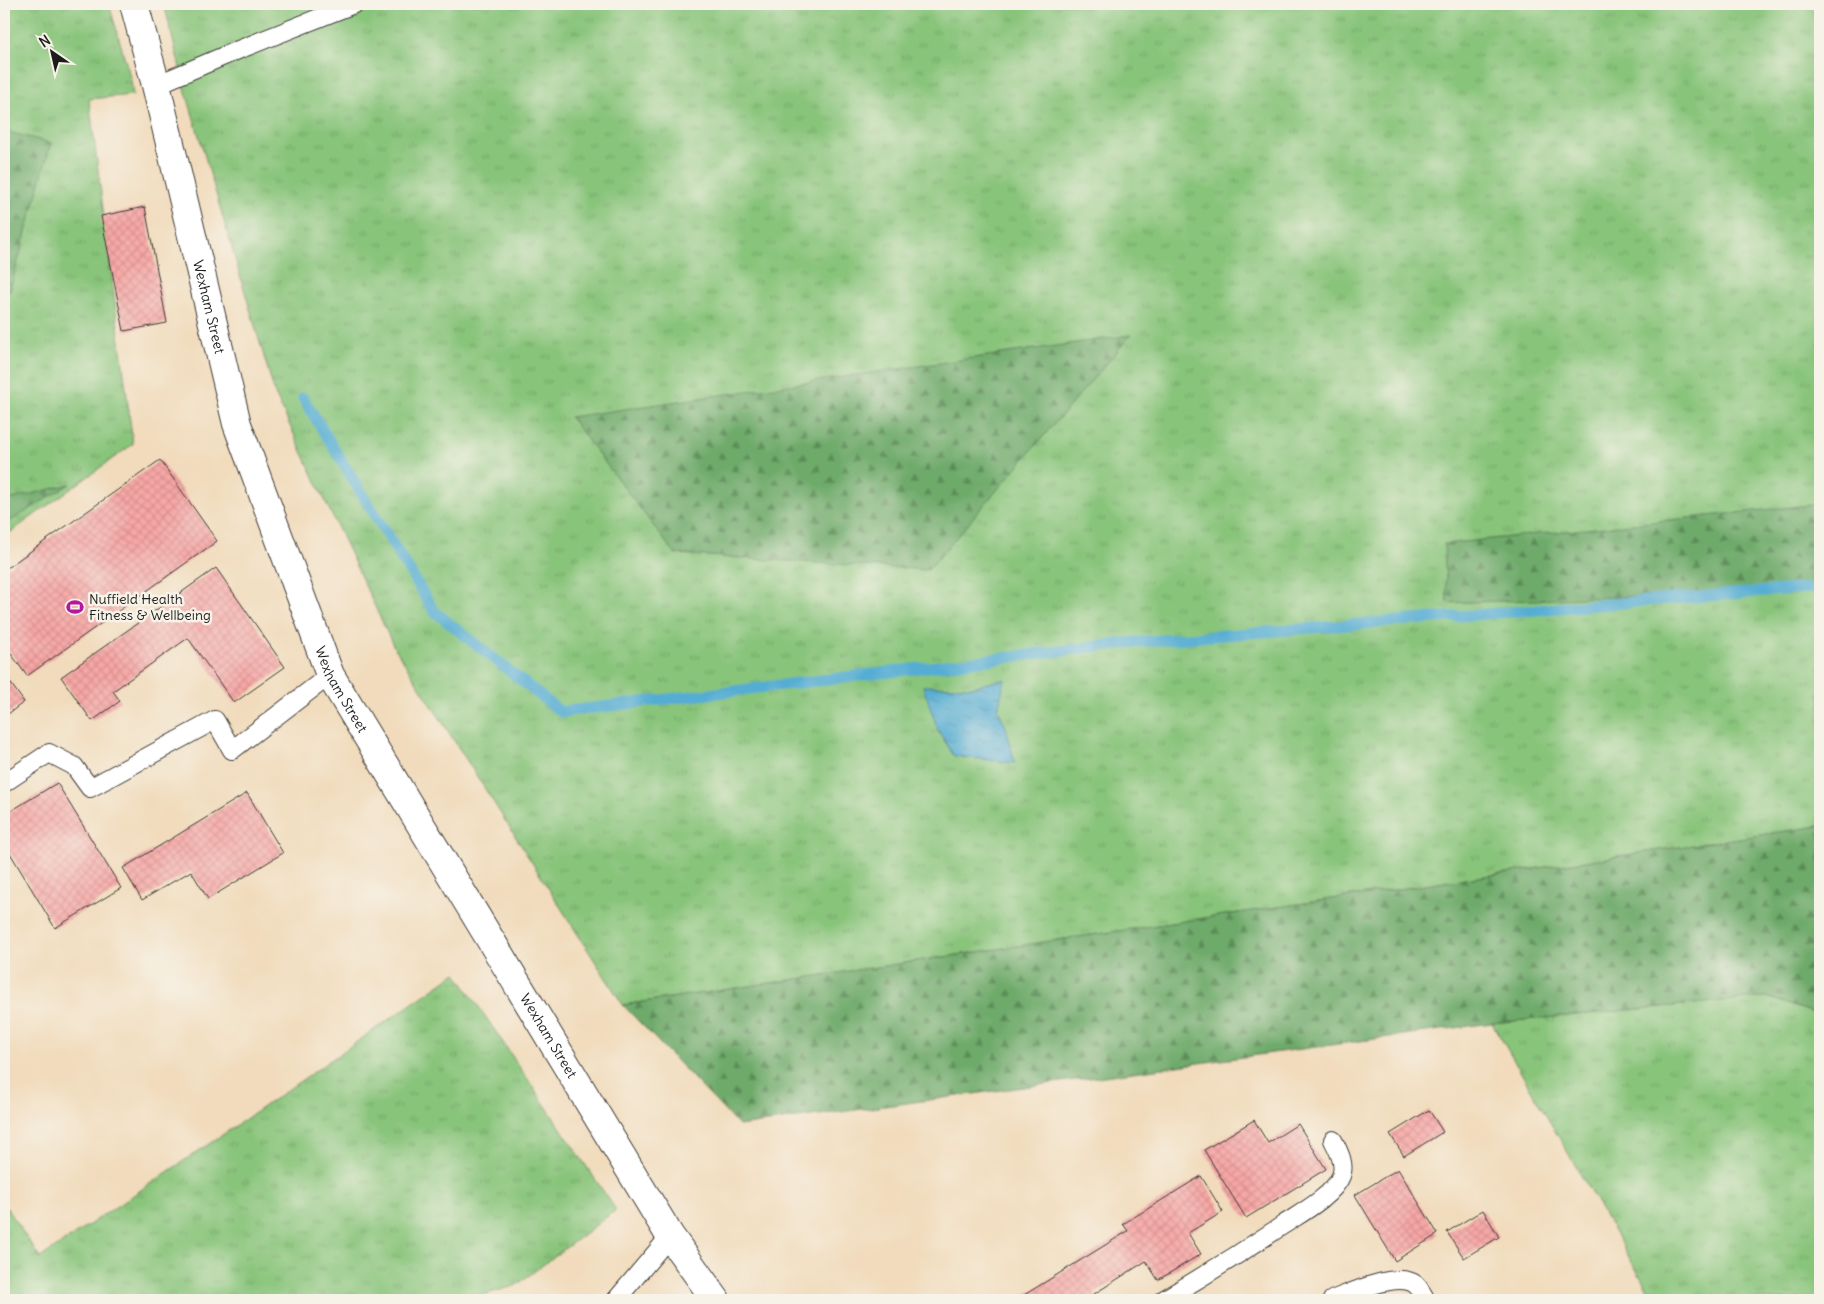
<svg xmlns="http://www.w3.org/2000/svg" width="1824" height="1304" viewBox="0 0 1824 1304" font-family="Delius,sans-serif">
  <defs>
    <pattern id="grass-tufts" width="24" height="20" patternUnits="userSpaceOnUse" patternTransform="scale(1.25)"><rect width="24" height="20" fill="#88c47a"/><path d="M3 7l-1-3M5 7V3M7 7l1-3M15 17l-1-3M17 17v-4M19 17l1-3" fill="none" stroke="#75a869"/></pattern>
    <pattern id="forest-firs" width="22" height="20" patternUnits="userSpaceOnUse" patternTransform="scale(1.25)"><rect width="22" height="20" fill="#6eaa6a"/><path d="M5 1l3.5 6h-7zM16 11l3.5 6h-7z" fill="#5a8a56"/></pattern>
    <pattern id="water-ripples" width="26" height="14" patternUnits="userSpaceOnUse" patternTransform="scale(1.25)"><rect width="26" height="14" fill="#56add3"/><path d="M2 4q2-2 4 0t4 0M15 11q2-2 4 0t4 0" fill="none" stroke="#468caa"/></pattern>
    <pattern id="building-cross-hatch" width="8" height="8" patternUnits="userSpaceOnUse" patternTransform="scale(1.25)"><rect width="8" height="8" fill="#f7a7a6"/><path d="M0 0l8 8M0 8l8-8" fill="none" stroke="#d38f8e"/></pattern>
  </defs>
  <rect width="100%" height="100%" fill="#f7f3e8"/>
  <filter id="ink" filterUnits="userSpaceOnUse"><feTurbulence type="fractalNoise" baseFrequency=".02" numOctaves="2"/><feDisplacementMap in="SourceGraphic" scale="10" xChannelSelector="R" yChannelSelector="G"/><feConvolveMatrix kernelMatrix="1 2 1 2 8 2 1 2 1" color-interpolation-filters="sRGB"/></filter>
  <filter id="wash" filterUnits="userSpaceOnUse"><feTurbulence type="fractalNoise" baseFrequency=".0096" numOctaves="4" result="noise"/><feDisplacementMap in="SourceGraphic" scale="20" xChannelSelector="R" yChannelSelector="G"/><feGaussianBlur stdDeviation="1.12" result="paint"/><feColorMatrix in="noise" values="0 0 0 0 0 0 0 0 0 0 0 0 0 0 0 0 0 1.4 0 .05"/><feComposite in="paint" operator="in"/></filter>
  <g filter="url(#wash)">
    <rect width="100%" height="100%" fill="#f1dbbc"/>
    <!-- grass -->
    <path fill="url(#grass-tufts)" stroke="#52704b" d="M4,4H109L131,80L133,95L89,99L133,444L4,537Z
      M164,4H1820V826L623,1005L393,645L275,394L186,92Z
      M456,973L616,1210L515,1286L464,1300H4V1204L40,1258L237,1125Z
      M1767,997L1820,1015V1300H1654L1492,1023Z"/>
    <!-- forest -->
    <path fill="url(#forest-firs)" stroke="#456343" d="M4,131L51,143L10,290L4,291Z
      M1131,335L928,570L675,554L570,417Z
      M70,484L4,525V501Z
      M1820,504V590L1447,603L1444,544Z
      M1820,826V1015L1767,997L1492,1023L739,1126L623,1005Z"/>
    <!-- water -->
    <path fill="url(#water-ripples)" stroke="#396478" d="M1005,679L998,709L1006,727L1015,763L954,756L938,730L923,686L972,687Z"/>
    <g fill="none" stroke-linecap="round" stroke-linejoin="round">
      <!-- stream -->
      <path stroke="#56add3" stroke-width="11" d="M303,398L434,611L561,712L1125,643L1820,587"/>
    </g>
    <g id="blocks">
      <!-- building -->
      <path fill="url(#building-cross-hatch)" d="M145,207L167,323L124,331L101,216Z
        M160,460L217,541L27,676L4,644V570Z
        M216,568L285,667L234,703L188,638L113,691L120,701L92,721L61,677Z
        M4,674L24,702L4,717Z
        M57,783L121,888L55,928L4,843V815Z
        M247,793L283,853L208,899L191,871L142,900L123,868Z
        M1429,1110L1443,1132L1404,1156L1390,1134Z
        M1254,1120L1268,1143L1298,1124L1326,1169L1246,1218L1204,1150Z
        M1398,1169L1438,1234L1395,1261L1355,1195Z
        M1201,1176L1223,1212L1188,1233L1201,1254L1158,1280L1146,1261L1094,1294L1098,1300H1016L1128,1231L1123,1224Z
        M1483,1210L1499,1237L1464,1258L1447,1232Z"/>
    </g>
  </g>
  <g filter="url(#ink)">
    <use href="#blocks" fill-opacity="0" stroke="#3c3934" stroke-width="1"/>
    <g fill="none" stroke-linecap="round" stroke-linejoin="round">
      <!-- service casing -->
      <g stroke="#3c3934" stroke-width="20">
        <path id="service" d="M156,85L238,50L354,4
          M4,783L49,753L74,766L90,788L215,720L232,750L330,675
          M616,1300L670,1236
          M1163,1300C1204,1276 1244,1251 1283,1225C1301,1213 1333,1196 1341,1176C1346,1164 1338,1150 1333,1140
          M1332,1300C1350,1293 1397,1271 1415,1284C1420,1288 1423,1295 1426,1300"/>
      </g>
      <!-- tertiary casing -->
      <g stroke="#3c3934" stroke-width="30">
        <g id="tertiary">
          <path id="s1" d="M134,4L156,85L237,424L330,675L670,1236L716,1300"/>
        </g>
      </g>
      <!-- service -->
      <use href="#service" stroke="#fff" stroke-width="18"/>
      <!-- tertiary -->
      <use href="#tertiary" stroke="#fff" stroke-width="28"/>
    </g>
  </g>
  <!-- icons -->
  <defs>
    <g id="stadium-bare" transform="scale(1.35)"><path d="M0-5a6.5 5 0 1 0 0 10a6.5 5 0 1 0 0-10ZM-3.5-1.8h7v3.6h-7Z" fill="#b5179e" stroke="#f7f3e8" stroke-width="2.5" paint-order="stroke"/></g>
  </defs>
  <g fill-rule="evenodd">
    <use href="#stadium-bare" x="75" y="607"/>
  </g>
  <g text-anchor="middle" stroke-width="5" stroke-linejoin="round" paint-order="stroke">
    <!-- street labels -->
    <g font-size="14" fill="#1c1c1c" stroke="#f7f3e8">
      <text dy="5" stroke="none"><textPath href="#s1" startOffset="312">Wexham Street</textPath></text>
      <text dy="5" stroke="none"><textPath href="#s1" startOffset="718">Wexham Street</textPath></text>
      <text dy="5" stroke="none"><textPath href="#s1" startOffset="1122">Wexham Street</textPath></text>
    </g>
    <!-- poi labels -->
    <g font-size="14" fill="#1c1c1c" stroke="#f7f3e8" text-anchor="start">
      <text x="89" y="604">Nuffield Health<tspan x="89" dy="16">Fitness &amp; Wellbeing</tspan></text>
    </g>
  </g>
  <!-- margin -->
  <rect width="1824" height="1304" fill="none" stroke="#f7f3e8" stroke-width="20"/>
  <!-- north arrow -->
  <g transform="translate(52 52) rotate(326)" stroke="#f7f3e8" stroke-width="4" paint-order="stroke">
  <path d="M0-4L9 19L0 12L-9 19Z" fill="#1c1c1c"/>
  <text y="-8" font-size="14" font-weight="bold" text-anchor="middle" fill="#1c1c1c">N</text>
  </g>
</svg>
